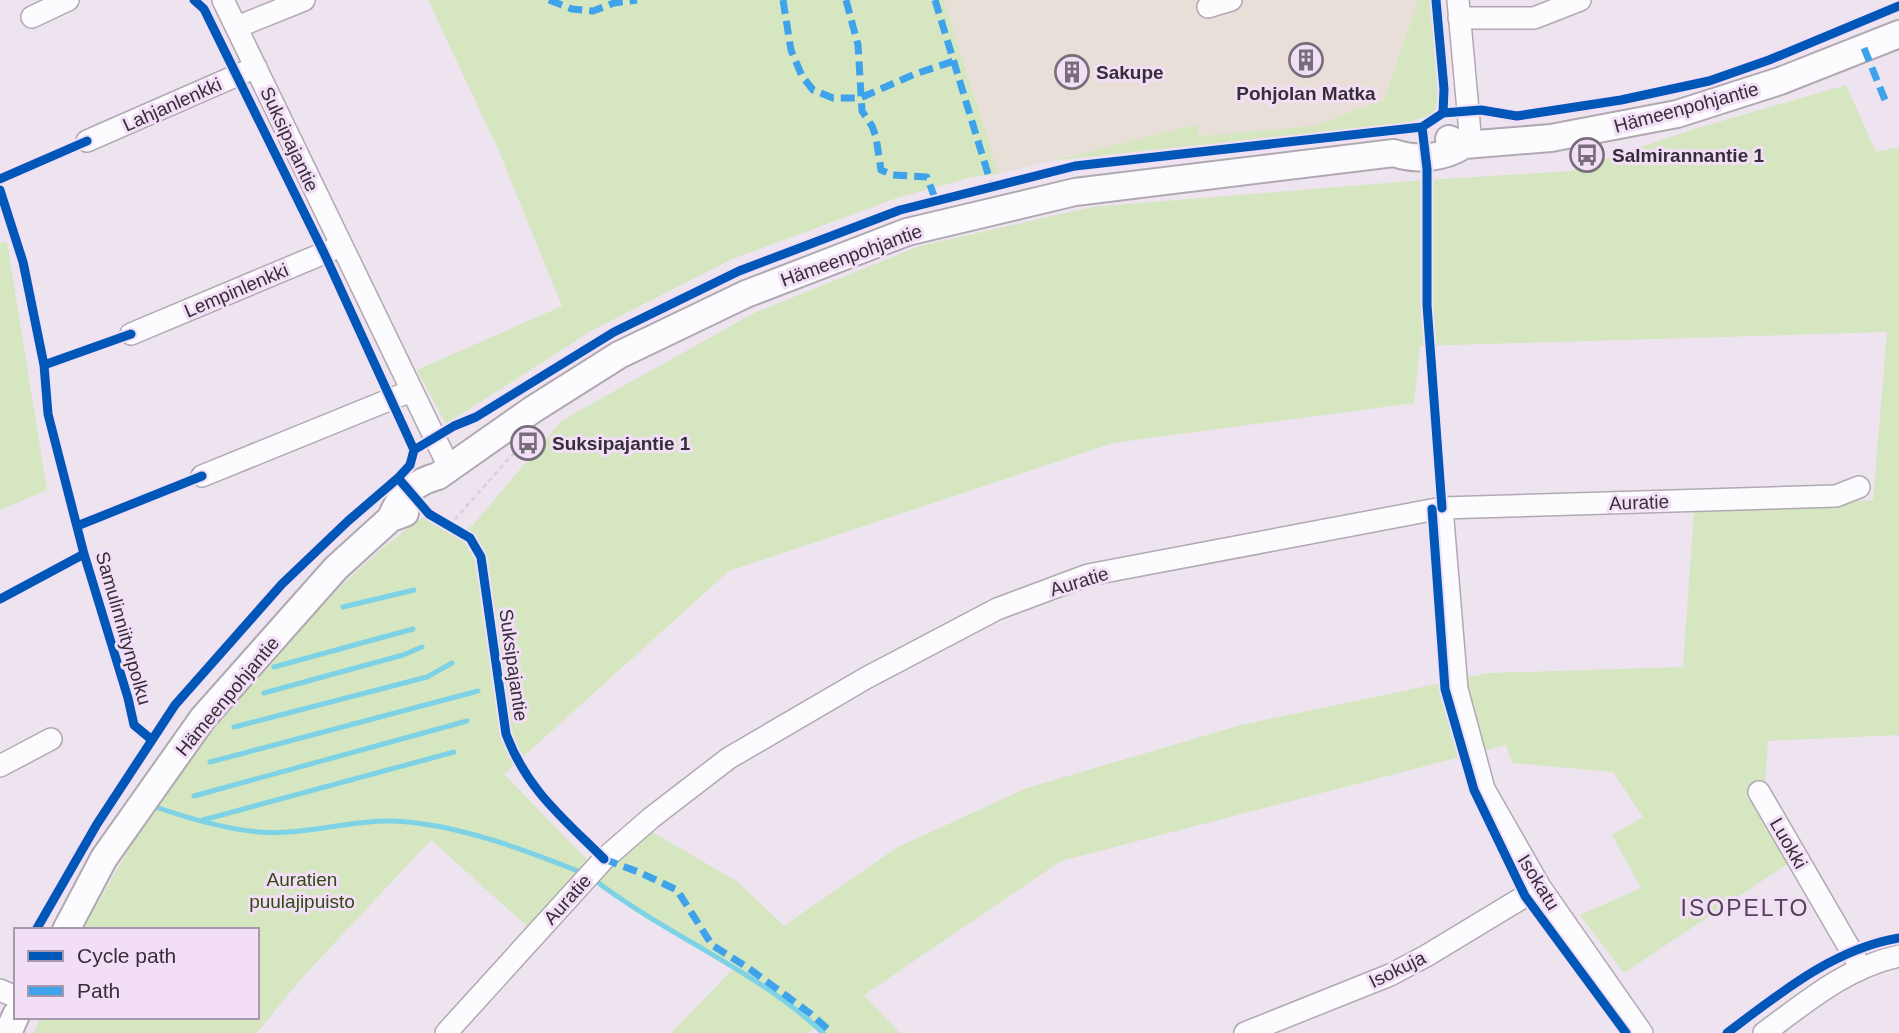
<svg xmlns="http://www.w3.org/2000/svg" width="1899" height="1033" viewBox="0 0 1899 1033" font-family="Arial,sans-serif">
  <rect width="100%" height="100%" fill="#eee4f0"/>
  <!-- industrial -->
  <path fill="#e9dfd9" d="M944,0H1416L1417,3L1384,100L1313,126L1199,136L1196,124L999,174Z"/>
  <!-- green -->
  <path fill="#d5e6c0" d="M428,0H944L999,174L972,177L894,199L730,260L591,331L446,424L417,370L562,306L498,149Z
    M1416,0H1431V3L1438,99L1435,110L1428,116L1406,123L1051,161L1197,124L1199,136L1313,126L1384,100L1417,4Z
    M1846,85L1876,152L1899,147V735L1768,741L1765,783L1748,793L1792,861L1624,973L1580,915L1641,888L1612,835L1643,817L1613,772L1512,763L1506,745L1061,861L864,995L900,1033H823L817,1027L808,1033H671L733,969L627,904L597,881L642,826L738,882L784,926L896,848L1027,788L1241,725L1488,673L1683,667L1694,510L1873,500L1887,332L1420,346L1414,403L1113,443L729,571L504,774L591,864L530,929L431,840L300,980L257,1033H34L40,1017H257V930H82L152,809L239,693L344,583L385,546L423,517L453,535L472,526L561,421L754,313L920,246L1092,207L1411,181L1570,171L1694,129Z
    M7,242L47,490L0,510V243Z"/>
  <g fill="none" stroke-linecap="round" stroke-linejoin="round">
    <!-- stream -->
    <path stroke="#7dd2e5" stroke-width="5" d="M343,607L414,590
      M274,667L413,629
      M264,693L403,655L422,647
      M234,727L427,677L452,663
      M210,762L478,691
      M194,796L467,721
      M150,805C184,817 222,829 259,832C303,836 348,820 392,821C454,823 526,850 583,873
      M203,820L454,752
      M592,878C664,934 758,971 823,1033"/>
    <!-- minor casing -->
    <g stroke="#b0a9b2" stroke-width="24">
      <path id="minor" d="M223,0L449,467
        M1458,0L1471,144
        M1208,7L1231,0
        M32,17L68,0
        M1459,18H1534L1580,0
        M237,27L304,0
        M87,141L256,67
        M131,334L341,246
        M202,476L411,391
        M1442,508L1457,689L1484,789L1540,887L1642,1033
        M0,766L51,739
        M1759,792L1861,968
        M0,990L16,997
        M446,1033L604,859L651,818L729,758L866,678L997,609L1088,575L1442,508L1836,496L1859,487
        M1245,1033L1390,975L1426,956L1540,887
        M1764,1033C1806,1002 1847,967 1899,956"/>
    </g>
    <!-- major casing -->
    <g stroke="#b0a9b2" stroke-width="30">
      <path id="major" d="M1449,139L1464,145L1551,138L1677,114L1780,81L1899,34
        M391,518C399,496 415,482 438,476L532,410L619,355L746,294L907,232L1075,192L1394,153C1417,161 1444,158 1464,145
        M66,930L104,858L203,718L336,568L391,518L405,513
        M8,1033L16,1015"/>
    </g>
    <!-- path -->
    <path stroke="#d6d3d6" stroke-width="2.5" stroke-dasharray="5 3.5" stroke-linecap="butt" d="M449,526L511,456L544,431"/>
    <!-- minor -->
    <use href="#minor" stroke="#fcfbfd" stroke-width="21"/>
    <!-- major -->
    <use href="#major" stroke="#fcfbfd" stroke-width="26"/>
    <!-- quiet -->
    <path stroke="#3fa3ec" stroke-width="7" stroke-dasharray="14 7" stroke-linecap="butt" d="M549,0L572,9L593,11L614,3L637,0
      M783,0L791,50L802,76L813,90L833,98H860L915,74L954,61
      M846,0L858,45L862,111L872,126L876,137L881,170L893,175L927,177L936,201
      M935,0L992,187
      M1864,48L1885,100
      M604,859L641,873L677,890L712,945L747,967L811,1014L832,1033"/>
    <!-- cycleway casing -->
    <g stroke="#f2def6" stroke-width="13">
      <path id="cycleway" d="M194,0L204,9L324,253L414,450
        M1436,0L1444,89L1443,113
        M1422,127L1427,169V305L1442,508
        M0,179L87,141
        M0,190L23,262L44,365L48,414L84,554L128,698L134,725L152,740
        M44,365L131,334
        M398,478L429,514L470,538L481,557L506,734C527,790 563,818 604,859
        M1432,509L1445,689L1474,790L1525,896L1626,1033
        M77,526L202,476
        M0,599L84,554
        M36,930L97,824L175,705L282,584L348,521L398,478L410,465L414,450L454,426L476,417L614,332L739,271L900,210L1075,166L1422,127L1443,113L1481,110L1517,116L1621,100L1709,81L1769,60L1899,6
        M1727,1033C1779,994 1833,949 1899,938"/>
    </g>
    <!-- cycleway -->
    <use href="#cycleway" stroke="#0057b8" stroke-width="9"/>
  </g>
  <!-- icons -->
  <defs>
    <g id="building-ring" transform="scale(1.75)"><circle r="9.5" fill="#f2def6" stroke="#766e78" stroke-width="1.5"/><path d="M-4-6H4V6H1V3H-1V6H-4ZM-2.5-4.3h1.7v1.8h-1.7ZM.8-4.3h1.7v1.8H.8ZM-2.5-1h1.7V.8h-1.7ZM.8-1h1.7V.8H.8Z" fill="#766e78"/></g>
    <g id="bus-ring" transform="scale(1.75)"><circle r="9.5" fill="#f2def6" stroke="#766e78" stroke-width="1.5"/><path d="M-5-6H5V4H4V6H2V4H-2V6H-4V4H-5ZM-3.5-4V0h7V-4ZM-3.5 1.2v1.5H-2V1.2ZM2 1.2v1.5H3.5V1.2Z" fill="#766e78"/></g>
  </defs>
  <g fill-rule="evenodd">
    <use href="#building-ring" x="1306" y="60"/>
    <use href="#building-ring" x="1072" y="72"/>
    <use href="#bus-ring" x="1587" y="155"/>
    <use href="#bus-ring" x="528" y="443"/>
  </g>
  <g text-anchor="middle" stroke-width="6" stroke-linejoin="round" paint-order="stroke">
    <!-- poi labels -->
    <g font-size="19" font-weight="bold" fill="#362f38" stroke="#f2def6" text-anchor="start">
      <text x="1096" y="79">Sakupe</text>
      <text x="1306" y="100" text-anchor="middle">Pohjolan Matka</text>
      <text x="1612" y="162">Salmirannantie 1</text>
      <text x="552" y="450">Suksipajantie 1</text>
    </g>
    <!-- street labels -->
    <g font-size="19" fill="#362f38" stroke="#f2def6">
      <text transform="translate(172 104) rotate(-24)" y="7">Lahjanlenkki</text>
      <text transform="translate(1686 107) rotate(-15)" y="7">Hämeenpohjantie</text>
      <text transform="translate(290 139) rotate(65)" y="7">Suksipajantie</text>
      <text transform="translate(851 255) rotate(-20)" y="7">Hämeenpohjantie</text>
      <text transform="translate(236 290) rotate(-23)" y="7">Lempinlenkki</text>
      <text transform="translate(1639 502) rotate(-2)" y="7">Auratie</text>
      <text transform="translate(1079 581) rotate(-17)" y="7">Auratie</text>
      <text transform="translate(124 628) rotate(74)" y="7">Samulinniitynpolku</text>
      <text transform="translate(514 665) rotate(82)" y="7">Suksipajantie</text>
      <text transform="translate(227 696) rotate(-50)" y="7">Hämeenpohjantie</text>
      <text transform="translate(1789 843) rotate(60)" y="7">Luokki</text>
      <text transform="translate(1539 882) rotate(58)" y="7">Isokatu</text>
      <text transform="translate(567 899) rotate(-48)" y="7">Auratie</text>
      <text transform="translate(1397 969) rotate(-26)" y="7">Isokuja</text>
    </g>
    <!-- park labels -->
    <g font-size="19" fill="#334b13" stroke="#f2def6">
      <text x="302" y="886">Auratien<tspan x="302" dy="22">puulajipuisto</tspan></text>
    </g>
    <!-- quarter labels -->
    <g font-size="23" letter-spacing="2" fill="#534256" stroke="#f2def6">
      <text x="1745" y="916">ISOPELTO</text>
    </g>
  </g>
  <!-- legend -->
  <rect x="14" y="928" width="245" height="91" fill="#f2def6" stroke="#a798aa" stroke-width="2"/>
  <rect x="28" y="951" width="35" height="10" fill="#0057b8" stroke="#a798aa" stroke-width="2"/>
  <text x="77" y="963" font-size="21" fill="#362f38">Cycle path</text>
  <rect x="28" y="986" width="35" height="10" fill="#3fa3ec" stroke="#a798aa" stroke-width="2"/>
  <text x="77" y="998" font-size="21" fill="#362f38">Path</text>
</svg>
